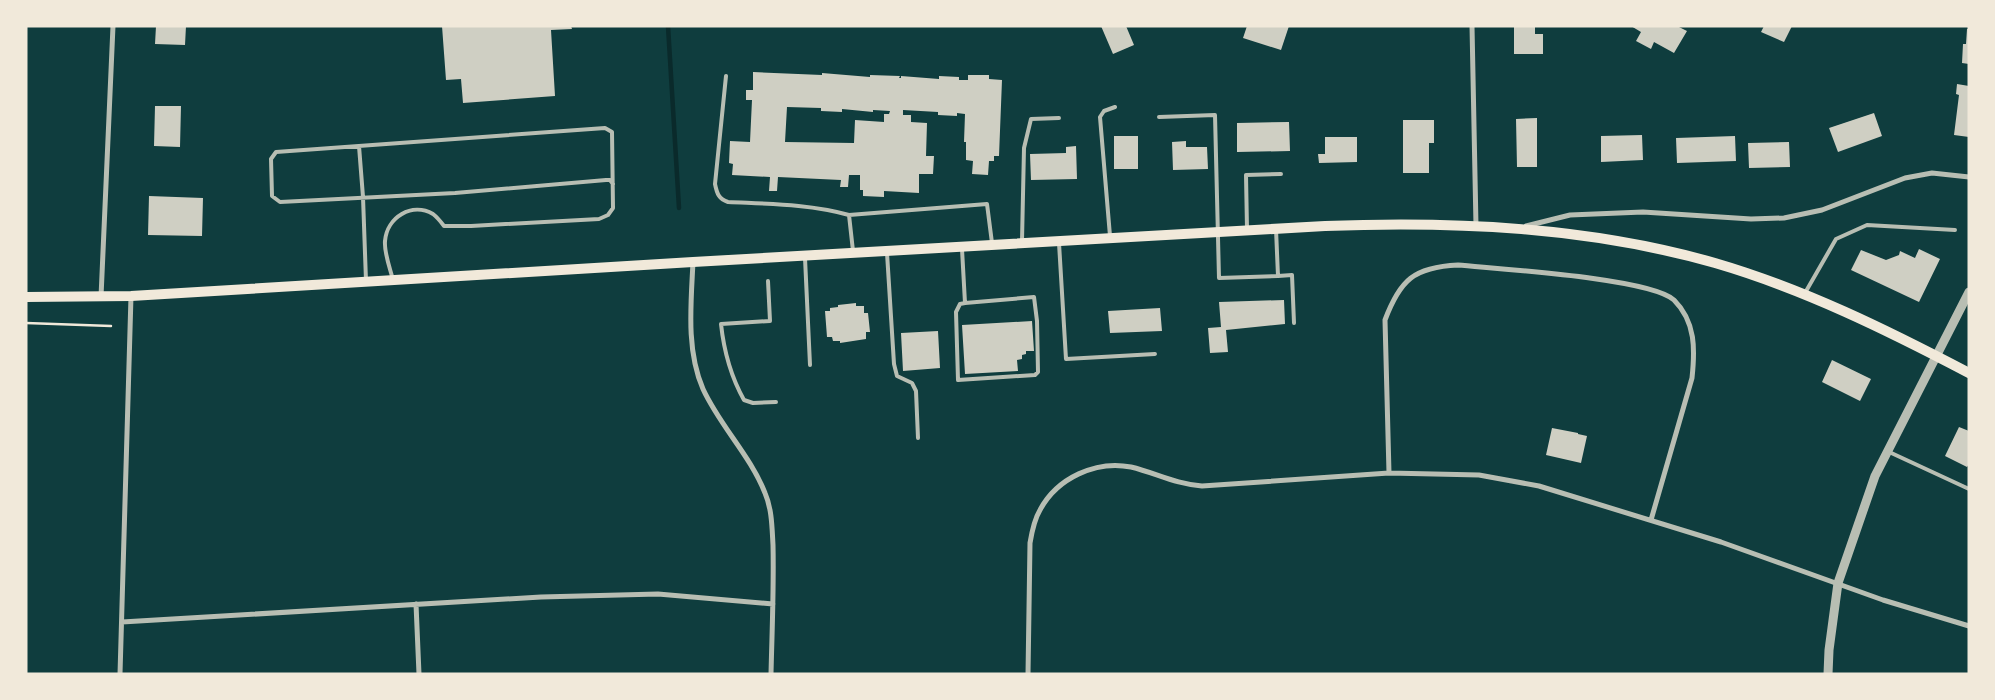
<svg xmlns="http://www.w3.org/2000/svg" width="1995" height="700" viewBox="0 0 1995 700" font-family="'Roboto Condensed',sans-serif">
  <rect width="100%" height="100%" fill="#0f3d3e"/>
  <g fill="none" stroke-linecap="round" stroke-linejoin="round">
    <!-- stream -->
    <path stroke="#0a2a2b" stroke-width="4.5" d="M668,26L679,208"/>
  </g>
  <!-- building -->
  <path fill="#cfcfc3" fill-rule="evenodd" d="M156,26H186L185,45L155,44Z
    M442,26H571L572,29L551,30L555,96L463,103L461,79L446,80Z
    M1101,26H1126L1134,45L1113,54Z
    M1247,26H1289L1281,50L1243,38Z
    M1514,26H1535V34H1543V54H1514Z
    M1631,26H1677L1687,31L1674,53L1654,42L1651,49L1636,41L1641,32Z
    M1764,26H1792L1784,42L1761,32Z
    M1967,29H1969V64L1962,63L1963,44H1966Z
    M753,72L822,75V73L870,77V75L900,76L899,78H901V76L939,79V76L959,77V80H968V75H989V79L1002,80L999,156H994V161H989L988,175L972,174L973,161L966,160V142H964L965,114L957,113V116L938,115V112L903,110V115H911V122L927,123L926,156H934L933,174H919V193L884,191V197L863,196V190H860V175H849L848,187H840L841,180L778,177L777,191H769L770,177L732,175L733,164L729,163L730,141L750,142L752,100H746V90H753ZM787,107L821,108V111L842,112V109L873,112V110L890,111L889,114H884V122L855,120L854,143L785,142Z
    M1957,84L1969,86V137L1954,135L1959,95L1956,94Z
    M155,106H181L180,147L154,146Z
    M1874,113L1882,136L1838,152L1829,128Z
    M1537,118V167H1517L1516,119Z
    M1403,120H1434V143H1429V173H1403Z
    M1289,122L1290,151L1237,152V123Z
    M1642,135L1643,160L1601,162V136Z
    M1114,136H1138V169H1114Z
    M1735,136L1736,161L1677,163L1676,138Z
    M1325,137H1357V162L1319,163L1318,154H1325Z
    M1186,141V147H1207L1208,169L1173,170L1172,142Z
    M1789,142L1790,167L1749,168L1748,143Z
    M1076,146L1077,179L1031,180L1030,154L1066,153V147Z
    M149,196L203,198L202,236L148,235Z
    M1919,249L1940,259L1919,302L1851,270L1861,250L1886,260L1899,255L1900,251L1915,258Z
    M1284,300L1285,324L1226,330L1228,352L1210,353L1208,328L1221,327L1219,302Z
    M856,303V306H864V313H868L870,332H866V339L840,343V341H833L832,337H827L825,311H830V308L838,307V305Z
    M1160,308L1162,331L1110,333L1108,311Z
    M1032,321L1034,351H1026V354L1022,355V359L1017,360L1018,371L965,374L962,325Z
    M938,331L940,368L903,371L901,333Z
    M1832,360L1871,379L1860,401L1822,382Z
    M1959,427L1969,431V464L1967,467L1945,456Z
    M1552,428L1578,433V434L1587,436L1581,463L1546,455Z"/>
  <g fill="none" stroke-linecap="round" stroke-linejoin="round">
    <!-- path -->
    <path stroke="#f1e9da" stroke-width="2.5" d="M26,323L111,326"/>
    <!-- service -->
    <path stroke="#b8beb3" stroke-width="4" d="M726,76L715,184C717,194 719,199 728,202C769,204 810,204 849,215
      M1159,117L1215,115L1219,278L1278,276L1276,229
      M359,146L363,197L366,281
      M1247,229L1246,175L1281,174
      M1110,236L1100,117L1104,111L1115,107
      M1022,241L1024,148L1031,119L1059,118
      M1059,243L1066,359L1155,354
      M962,249L965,303L1034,297L1037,321L1038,372L1035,375L958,380L956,312L960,304L965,303
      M853,251L849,215L987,204L992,243
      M887,253L894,364L897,376L912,383L916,391L918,438
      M805,258L810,365
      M1278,276L1292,275L1294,323
      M393,280C390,268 384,253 385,241C387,217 412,202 433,214C437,217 441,222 444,226H471L599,219L608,215L613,208L612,132L605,128L276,152L271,159L272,196L280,202L455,193L606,180H610L613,184
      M768,281L770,321L721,324C724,352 730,375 744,400L753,403L776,402
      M1805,293L1836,239L1867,225L1955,230
      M1887,451L1969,489"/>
    <!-- minor -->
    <path stroke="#b8beb3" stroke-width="5" d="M1472,26L1476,226
      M1526,226L1570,215L1643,212L1751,219L1784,218L1822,210L1905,178L1932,173L1969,177
      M693,262C691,304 686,350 703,389C720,426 750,455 765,493C772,509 772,528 773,545C774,588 772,631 771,674
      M101,297L113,26
      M1389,473L1385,320C1400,280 1414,267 1458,265C1498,269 1650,278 1674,300C1696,322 1695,350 1692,378L1651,520
      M416,604L419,674
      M122,622L541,597L658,594L773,604
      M120,674L131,296
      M1028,674L1030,543C1032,531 1034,520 1040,510C1057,478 1096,460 1131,467C1156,473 1175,484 1202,486L1389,473L1479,475L1539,486L1721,542L1883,600L1969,626"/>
    <!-- tertiary -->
    <path stroke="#b8beb3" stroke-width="9" d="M1828,674L1829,650L1838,583L1875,476L1969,292"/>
    <!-- secondary -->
    <path stroke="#f1e9da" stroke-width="10" d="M26,297L131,296L693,262L1325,226C1455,221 1589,227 1715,263C1804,289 1887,330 1969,373"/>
  </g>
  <!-- border -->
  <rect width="1995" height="700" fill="none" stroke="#f1e9da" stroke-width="55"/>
</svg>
